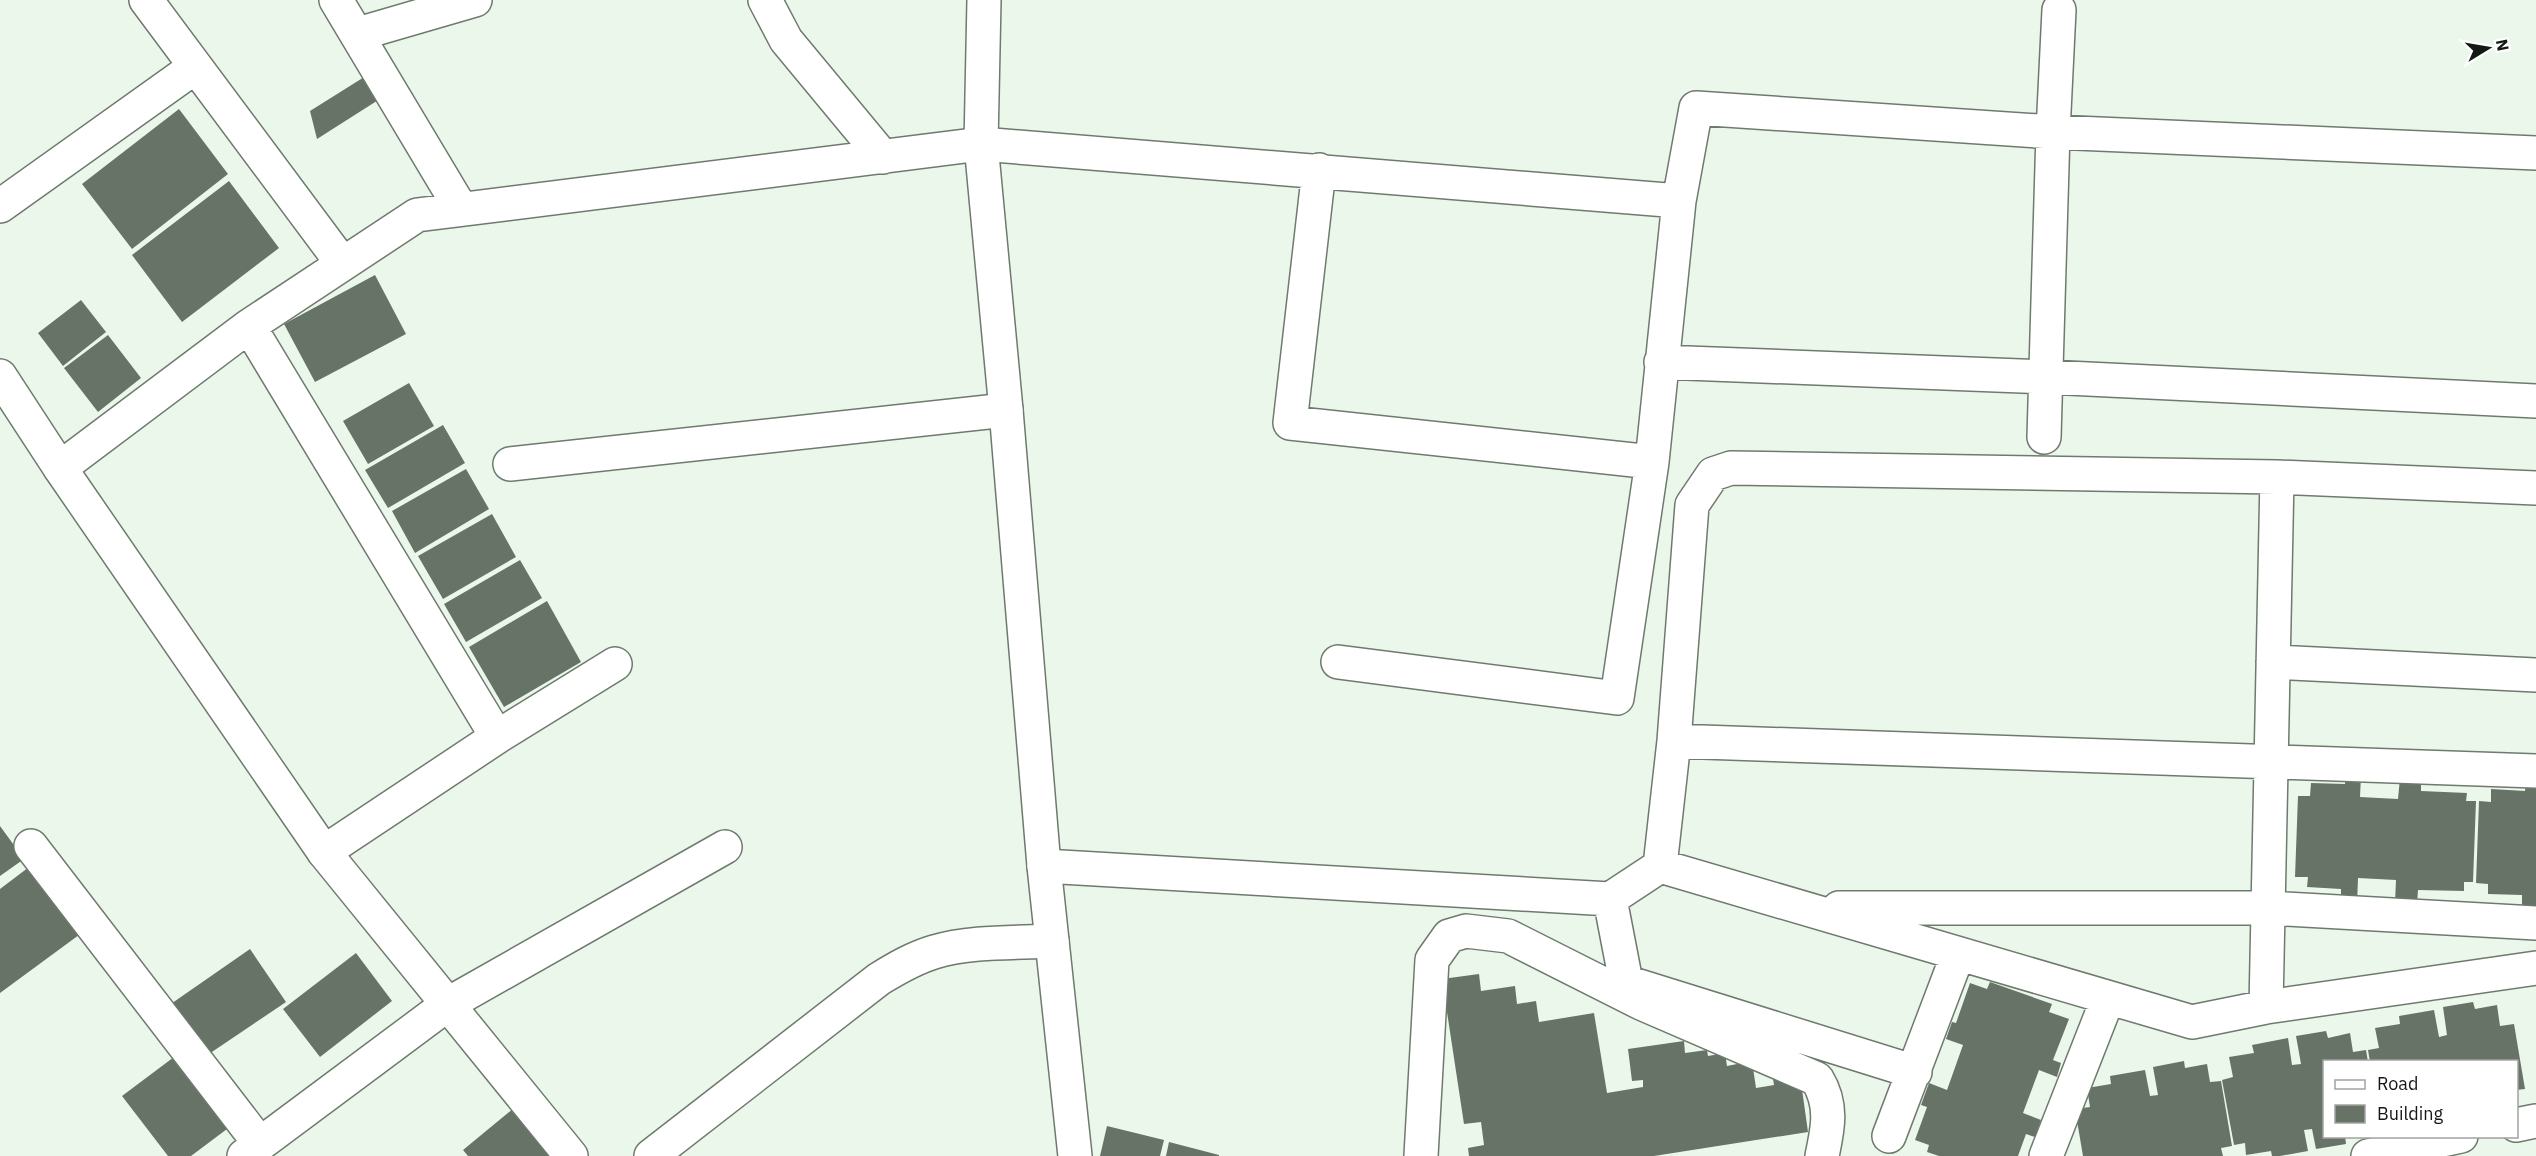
<svg xmlns="http://www.w3.org/2000/svg" width="2536" height="1156" viewBox="0 0 2536 1156" font-family="'IBM Plex Sans',sans-serif">
  <rect width="100%" height="100%" fill="#eaf7ea"/>
  <!-- building -->
  <path fill="#687367" d="M369,74L383,97L317,139L310,111Z
    M179,109L228,174L132,249L82,184Z
    M229,181L279,248L182,322L132,255Z
    M375,275L406,334L315,382L284,324Z
    M81,300L106,332L63,366L38,333Z
    M108,335L141,378L98,412L64,368Z
    M409,383L434,426L368,464L343,421Z
    M443,425L465,463L388,508L365,470Z
    M466,469L489,509L415,553L392,511Z
    M492,514L516,557L443,599L418,556Z
    M520,560L542,598L466,642L444,604Z
    M547,601L581,662L504,707L469,647Z
    M2345,775H2361L2360,797L2398,799L2400,778L2421,779V791L2467,793L2466,801H2476L2473,882H2464V891L2418,890L2417,904L2395,903L2396,880L2358,878L2357,905H2341V889L2307,887L2308,877H2295L2298,796H2310L2311,783L2345,784Z
    M2526,781H2536V911L2522,910V895L2488,894V884L2476,883L2479,801L2491,802V789L2525,791Z
    M0,826L24,859L0,876Z
    M33,864L83,932L0,993V889Z
    M250,949L286,1002L200,1060L165,1008Z
    M356,953L392,1001L320,1057L283,1009Z
    M1479,974L1481,991L1515,986L1517,1004L1536,1001L1539,1022L1594,1013L1607,1093L1643,1087V1080L1632,1081L1628,1049L1684,1041L1685,1053L1707,1050L1708,1056L1725,1053L1727,1066L1752,1061L1756,1088L1774,1085L1773,1079L1800,1075L1808,1132L1654,1156H1469L1468,1148L1484,1145L1481,1122L1464,1124L1442,979Z
    M1990,982L2052,1004L2049,1012L2069,1019L2053,1060L2061,1063L2057,1077L2039,1070L2023,1113L2041,1120L2035,1137L2026,1134L2018,1156H1939L1927,1152L1929,1145L1915,1140L1927,1107L1921,1105L1929,1083L1947,1090L1963,1045L1946,1039L1952,1022L1956,1023L1970,983L1987,989Z
    M2473,1002L2475,1009L2497,1005L2500,1026L2514,1024L2525,1089L2516,1090V1062H2370L2368,1050L2379,1048L2375,1028L2400,1024L2399,1016L2434,1010L2439,1037L2447,1035L2443,1007Z
    M2326,1031L2328,1038L2350,1033L2353,1052L2366,1050L2368,1062H2324V1136H2345L2346,1144L2316,1149L2312,1129L2304,1130L2308,1151L2280,1156H2272L2271,1151L2246,1155L2245,1143L2234,1145L2222,1080L2233,1077L2229,1057L2254,1053L2252,1045L2288,1038L2292,1065L2301,1064L2296,1036Z
    M174,1057L227,1129L191,1156H168L122,1096Z
    M2184,1061L2185,1068L2207,1064L2210,1082L2221,1081L2232,1146L2221,1148L2223,1156H2083L2075,1109L2090,1107L2087,1088L2111,1084L2110,1076L2145,1070L2150,1096L2158,1095L2153,1067Z
    M514,1108L553,1156H468L463,1150Z
    M1107,1126L1164,1140L1160,1156H1100Z
    M1169,1142L1219,1155V1156H1166Z"/>
  <g fill="none" stroke-linecap="round" stroke-linejoin="round">
    <!-- minor casing -->
    <g stroke="#6f7a6e" stroke-width="36">
      <path id="minor" d="M146,0L342,263
        M336,0L461,209
        M765,0L786,40L883,157
        M358,34L475,0
        M1319,170L1290,423L1652,462
        M0,206L195,67
        M249,326L497,737
        M1661,362L2047,377L2536,401
        M2044,437L2053,132L2059,10
        M510,464L1006,410
        M60,468L249,326L417,215L981,144L1679,201
        M2277,477L2536,488
        M1338,662L1617,698L1652,462L1679,201L1696,108L2053,132L2536,153
        M2273,662L2536,675
        M1674,741L1692,505L1713,474L1731,468L2277,477L2266,1007
        M31,846L260,1144
        M324,852L497,737L615,664
        M1044,866L1610,899L1660,866L1674,741L2536,771
        M1660,866L2192,1022L2266,1007L2536,968
        M1610,899L1626,982L1915,1072
        M1839,908H2268L2536,923
        M2516,1125L2536,1121
        M1889,1136L1958,954
        M244,1156L448,1004L725,847
        M651,1156L879,979C897,968 914,958 934,952C971,941 1013,943 1052,941
        M1421,1156L1432,960L1449,936L1466,931L1508,936L1641,1003L1817,1079C1833,1105 1828,1128 1822,1156
        M2046,1156L2108,998
        M2368,1156L2461,1136"/>
    </g>
    <!-- tertiary casing -->
    <g stroke="#6f7a6e" stroke-width="36">
      <path id="tertiary" d="M984,0L981,144L1006,410L1044,866L1075,1156
        M0,376L60,468L324,852L571,1156"/>
    </g>
    <!-- minor -->
    <use href="#minor" stroke="#fff" stroke-width="33"/>
    <!-- tertiary -->
    <use href="#tertiary" stroke="#fff" stroke-width="33"/>
  </g>
  <!-- legend -->
  <rect x="2323" y="1060" width="195" height="78" fill="#ffffff" stroke="#a1a3a1" stroke-width="1.5"/>
  <rect x="2335" y="1080" width="30" height="9" fill="#ffffff" stroke="#a1a3a1" stroke-width="1.5"/>
  <text x="2377" y="1090" font-size="18" fill="#151915">Road</text>
  <rect x="2335" y="1105" width="30" height="18" fill="#687367" stroke="#a1a3a1" stroke-width="1.5"/>
  <text x="2377" y="1120" font-size="18" fill="#151915">Building</text>
  <!-- north arrow -->
  <g transform="translate(2488 48) rotate(79)" stroke="#ffffff" stroke-width="4.5" paint-order="stroke">
  <path d="M0-4.5L10 22L0 15L-10 22Z" fill="#151915"/>
  <text y="-9" font-size="16" font-weight="bold" text-anchor="middle" fill="#151915">N</text>
  </g>
</svg>
